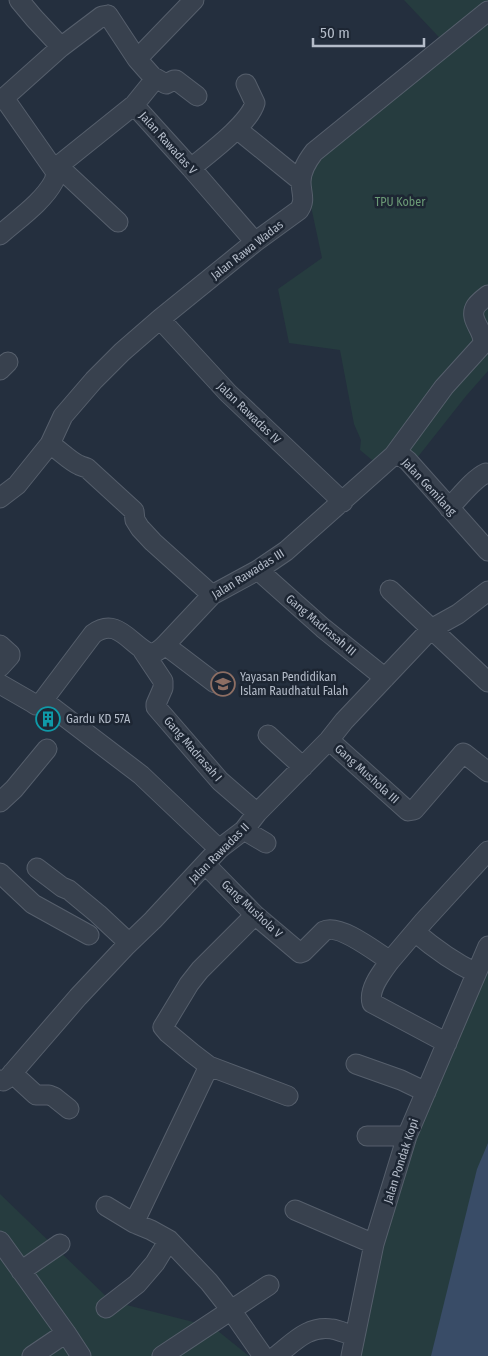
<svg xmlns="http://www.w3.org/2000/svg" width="488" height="1356" viewBox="0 0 488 1356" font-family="'Fira Sans Condensed',sans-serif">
  <rect width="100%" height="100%" fill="#242f3e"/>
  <!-- green -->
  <path fill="#263c3f" d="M404,0H488V371L466,396L417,458L408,447L377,464L360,450L361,440L354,424L340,350L289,343L278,289L322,258L305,178L349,127L452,51Z
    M488,952V1356H351L374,1244Z
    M0,1194L111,1301L213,1327L249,1356H0Z"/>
  <!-- water -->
  <path fill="#394c67" d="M488,1143V1356H431L477,1169Z"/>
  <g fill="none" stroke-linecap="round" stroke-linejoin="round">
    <!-- minor casing -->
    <g stroke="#565f6c" stroke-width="21">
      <path id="minor" d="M19,0L34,18L61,47
        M108,15L137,59L152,76L151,84L134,105L191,168L255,242
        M137,59L194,0
        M152,76L166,84L174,80H176L197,96
        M4,98L55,171
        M0,100L4,98L61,47L102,16L108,15
        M237,129L301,181
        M58,166L118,222
        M191,168C208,154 249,124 255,103L246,84
        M0,235C18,219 43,202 54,181C56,176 55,171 58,166L134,105
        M160,319L228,393L343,502
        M0,370L8,362
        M50,444C58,449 71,462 79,465C81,466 84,467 87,468L134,511L135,520L140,528L153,542L212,595
        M394,455L444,387L482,345C487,332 467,320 476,306C479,302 484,298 488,295
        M0,498L17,485L50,444L63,416L94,380L122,352L160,319L255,242L299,210C306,200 301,193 301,182C301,171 307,161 314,152L488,11
        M449,508C459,498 473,479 486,473L488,474
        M258,570L323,628L385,678
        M390,590L488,682
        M0,645L10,654V656L0,667
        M165,645L215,683
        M143,651L163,681V688L156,704V707L220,781L257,813
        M0,684L33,703L36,705L41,703L93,634C116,617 128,641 147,652C154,655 160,650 165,645L212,595L258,570L286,551L394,455L403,457L408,461L488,551
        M44,701L141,775L219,849
        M268,735L303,767
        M329,740L408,811L414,810L463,753L465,754L488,772
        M0,802L14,789L47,749
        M244,830L266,843
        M205,864L255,915L300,953L303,952L324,931C339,923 376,952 390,961L424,921L488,851
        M37,868L62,887L69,890L98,914L129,943
        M0,873L33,904L89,935
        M255,915L200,970L189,984L163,1027L168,1033L192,1053L209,1066L288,1096
        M415,932C435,949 453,962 476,973
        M390,961C382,972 368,989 372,1003L447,1043
        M356,1064L401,1080L426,1092
        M209,1066L134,1223L151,1230L169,1240L209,1282L231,1310L263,1356
        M12,1073L36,1095H49L54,1097L69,1109
        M0,1080L3,1081L8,1078L78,997L125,947L153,920L219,849L244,830L257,813L329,740L344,721L431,629L458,614L488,591
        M367,1136H407
        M106,1206L134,1223
        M295,1210L374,1244
        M0,1241L66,1333L81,1356
        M21,1271L60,1244
        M106,1308L137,1284L155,1263L169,1240
        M32,1356L66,1333
        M162,1356L269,1285
        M276,1356C293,1343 308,1325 332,1329C339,1330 347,1334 355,1336
        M351,1356L374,1244L407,1136L488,946"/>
    </g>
    <!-- minor -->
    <use href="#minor" stroke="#38414e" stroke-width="19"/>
  </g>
  <!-- icons -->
  <defs>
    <g id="school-ring" transform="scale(1.25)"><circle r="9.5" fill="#1d2633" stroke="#8d6e63" stroke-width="1.5"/><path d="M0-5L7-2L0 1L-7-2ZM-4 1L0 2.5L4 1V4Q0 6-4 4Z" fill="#8d6e63"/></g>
    <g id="building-ring" transform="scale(1.25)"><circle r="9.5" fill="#1d2633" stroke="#0f9aa8" stroke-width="1.5"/><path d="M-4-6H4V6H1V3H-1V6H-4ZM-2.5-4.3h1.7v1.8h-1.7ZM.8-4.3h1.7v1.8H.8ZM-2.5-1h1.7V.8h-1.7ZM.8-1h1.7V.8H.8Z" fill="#0f9aa8"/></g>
  </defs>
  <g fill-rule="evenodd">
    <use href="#school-ring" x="223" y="684"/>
    <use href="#building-ring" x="48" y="719"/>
  </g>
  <g text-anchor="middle" stroke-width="5" stroke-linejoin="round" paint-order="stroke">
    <!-- street labels -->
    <g font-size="12" fill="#b4bcc9" stroke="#1d2633">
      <text transform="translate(168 143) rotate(48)" y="4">Jalan Rawadas V</text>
      <text transform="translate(247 250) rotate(-38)" y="4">Jalan Rawa Wadas</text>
      <text transform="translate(249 413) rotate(44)" y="4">Jalan Rawadas IV</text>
      <text transform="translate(429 487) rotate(47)" y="4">Jalan Gemilang</text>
      <text transform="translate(248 574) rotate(-32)" y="4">Jalan Rawadas III</text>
      <text transform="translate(321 625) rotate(40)" y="4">Gang Madrasah III</text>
      <text transform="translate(193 749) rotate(49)" y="4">Gang Madrasah I</text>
      <text transform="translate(367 774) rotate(42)" y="4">Gang Mushola III</text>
      <text transform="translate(219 853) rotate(-45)" y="4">Jalan Rawadas II</text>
      <text transform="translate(252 909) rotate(43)" y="4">Gang Mushola V</text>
      <text transform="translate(401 1161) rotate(-72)" y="4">Jalan Pondak Kopi</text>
    </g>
    <!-- park labels -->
    <g font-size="12" fill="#6b9a76" stroke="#1d2633">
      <text x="400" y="206">TPU Kober</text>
    </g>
    <!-- poi labels -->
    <g font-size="12" fill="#b4bcc9" stroke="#1d2633" text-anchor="start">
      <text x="240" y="681">Yayasan Pendidikan<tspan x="240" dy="14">Islam Raudhatul Falah</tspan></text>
      <text x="66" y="723">Gardu KD 57A</text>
    </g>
  </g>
  <!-- scale -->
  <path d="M313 38v8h111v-8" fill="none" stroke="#b4bcc9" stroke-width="2.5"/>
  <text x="320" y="38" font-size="15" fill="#b4bcc9" stroke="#1d2633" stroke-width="4" paint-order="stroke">50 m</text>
</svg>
